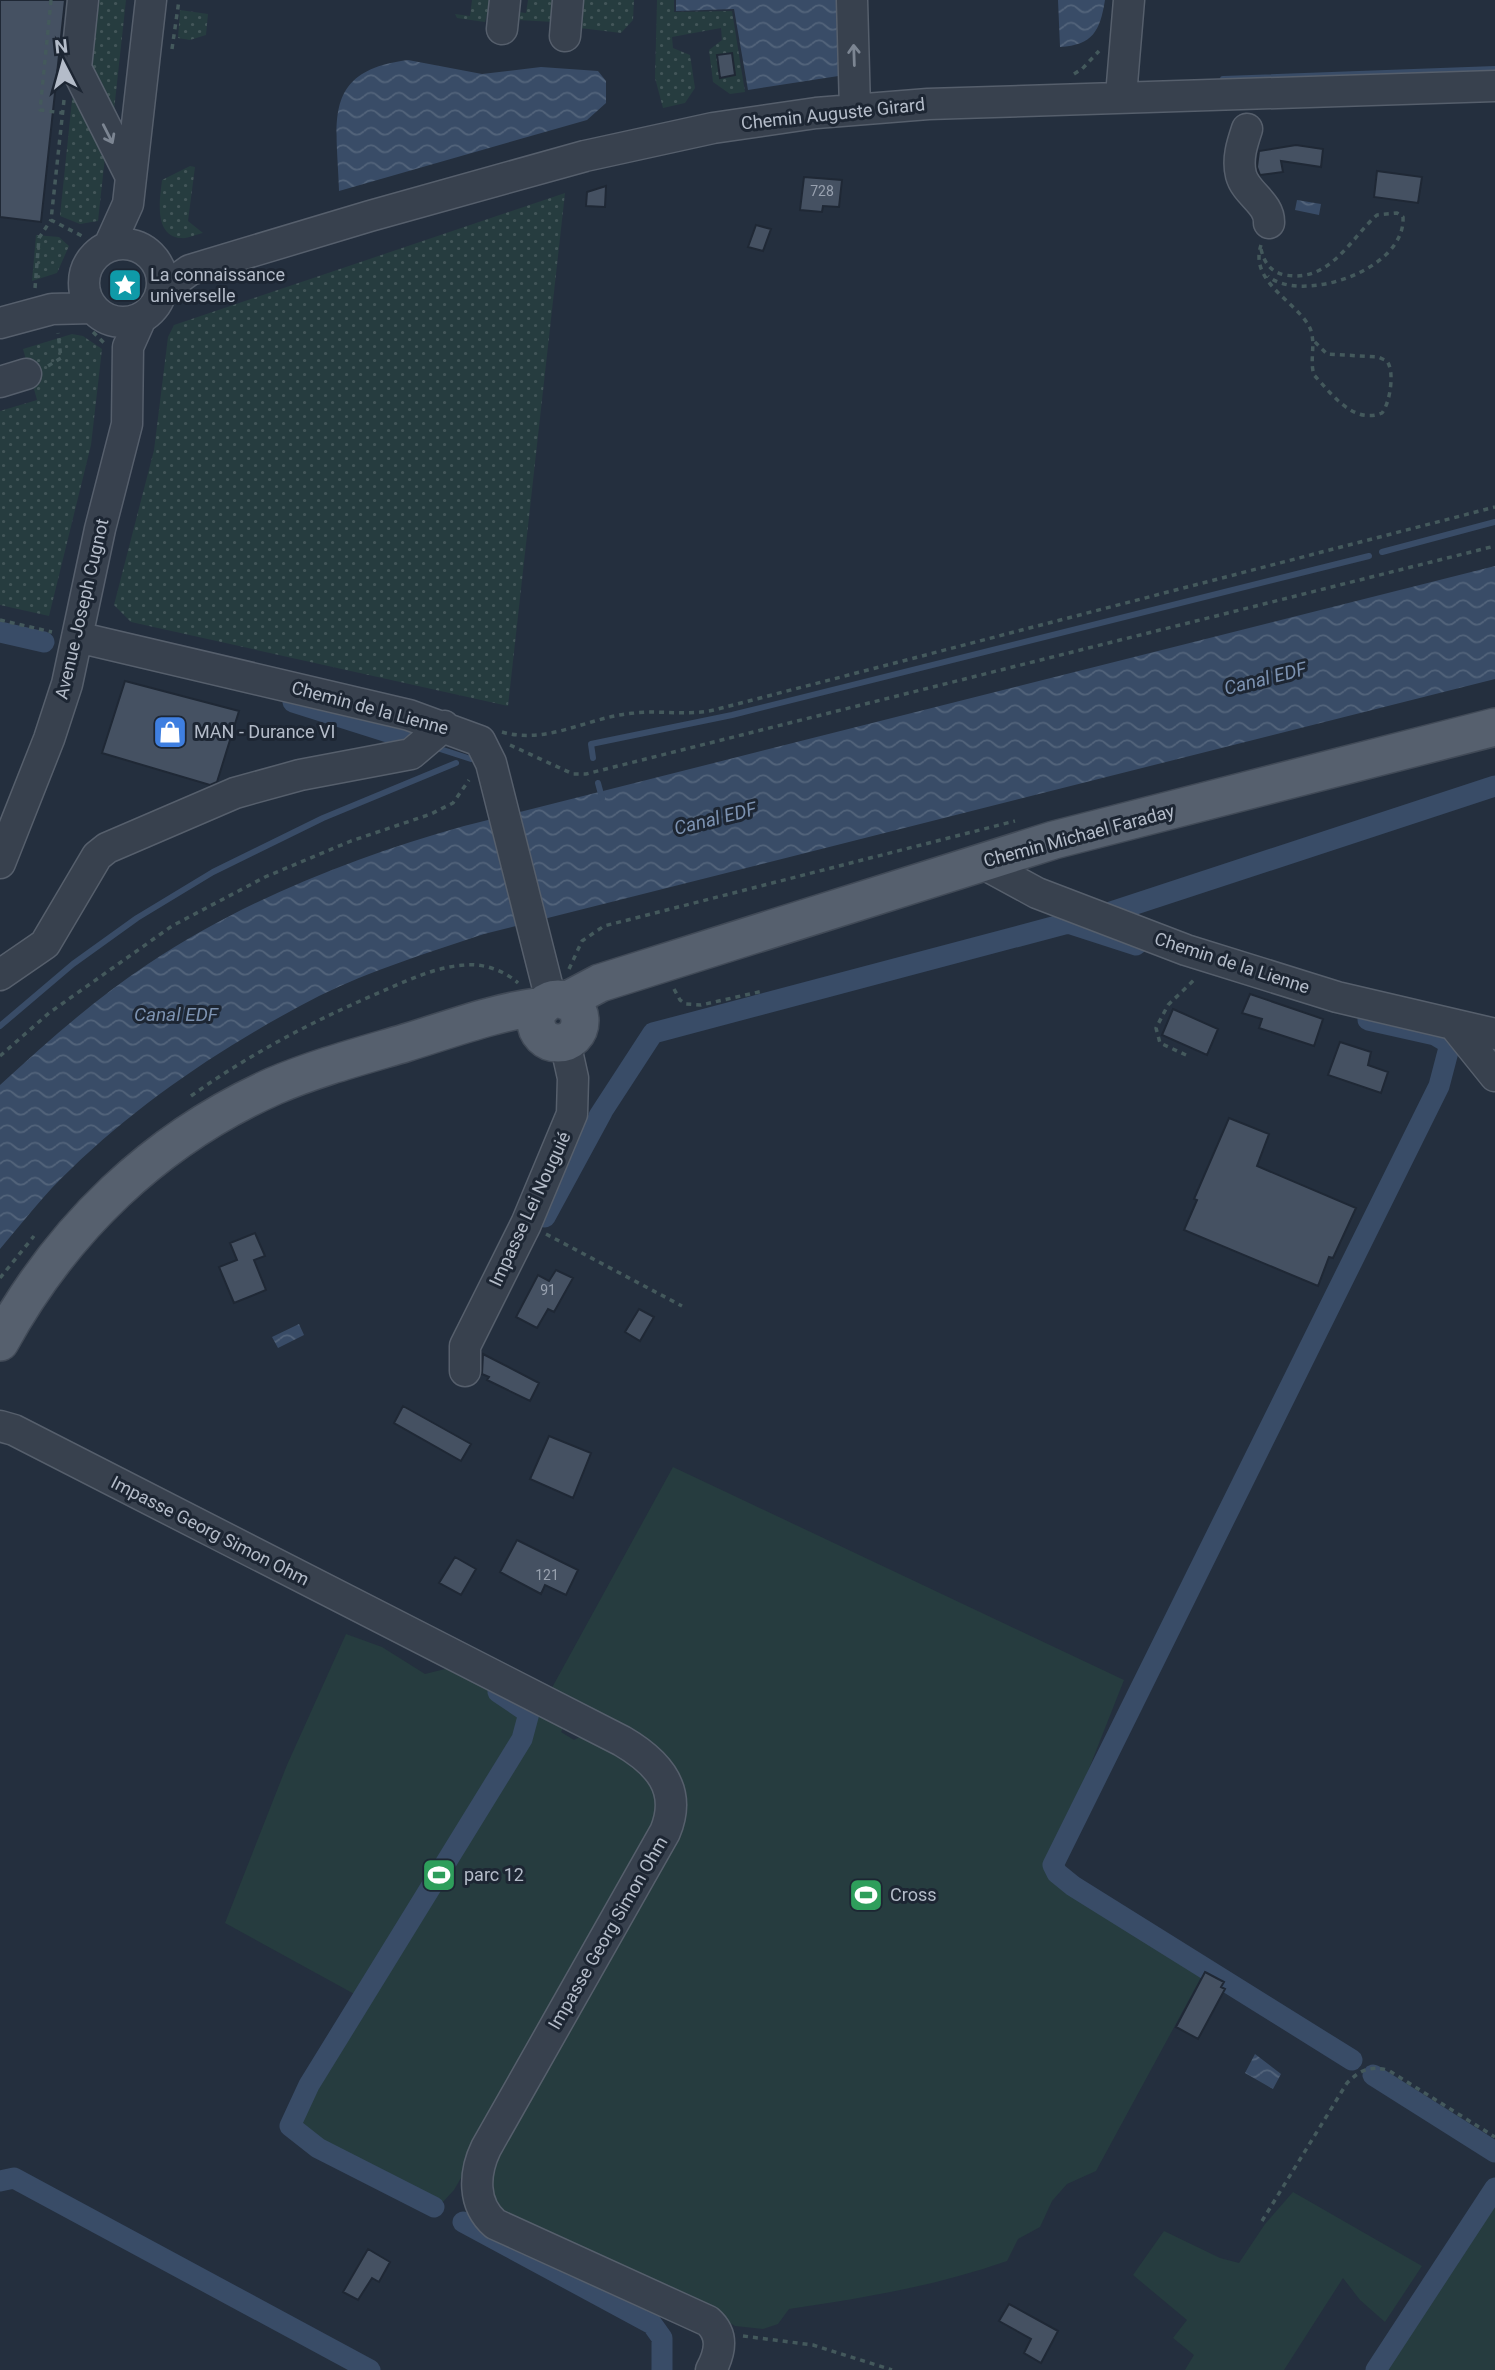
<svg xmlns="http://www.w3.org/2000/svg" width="1495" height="2370" viewBox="0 0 1495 2370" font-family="Roboto,sans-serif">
  <defs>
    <pattern id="grass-dots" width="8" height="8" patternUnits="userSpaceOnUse" patternTransform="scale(1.75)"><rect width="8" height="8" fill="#263c3f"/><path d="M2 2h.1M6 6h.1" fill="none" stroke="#435659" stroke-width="1.8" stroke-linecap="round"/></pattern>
    <pattern id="water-waves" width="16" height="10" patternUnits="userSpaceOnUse" patternTransform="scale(1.75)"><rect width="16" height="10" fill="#394c67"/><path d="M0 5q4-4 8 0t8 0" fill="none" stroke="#53647b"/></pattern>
  </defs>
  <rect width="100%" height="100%" fill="#242f3e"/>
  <!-- grass -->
  <path fill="url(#grass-dots)" d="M95,0H126L112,129L87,80Z
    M472,0H491L485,22L457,18L455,14L470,16Z
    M528,0H558L554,22L518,20L511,11L526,13Z
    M576,0H634L633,20L621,33L580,28Z
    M657,0H674V12L732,11L745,92L730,94L713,82L709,50L722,40L721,28L672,37L673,48L690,55L695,88L685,103L663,108L655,78Z
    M180,10L208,14L206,35L190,40L178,38Z
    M73,90L106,148L98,221L80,224L60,216Z
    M190,166L195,167L188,221L203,233C197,234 187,239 181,238C153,236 160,198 162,180Z
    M565,193L508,706L131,622L114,605L154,450L168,337L174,325Z
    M36,235L59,237L69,246L57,273L32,281Z
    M72,334L83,336L102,349L91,445L49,616L0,605V411L37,400L23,349Z"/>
  <!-- pitch -->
  <path fill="#263c3f" d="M673,1467L1124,1680L1051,1865L1204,1972L1096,2171L1067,2184L1052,2201L1040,2227L1018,2239L1007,2261C936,2286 863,2298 789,2309L778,2324L763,2329L735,2326L686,2295L506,2213C480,2188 492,2170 500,2140L682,1804L548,1695Z
    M346,1634L382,1647L425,1674L453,1667L567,1721L561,1732L574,1740L590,1732L639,1759L666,1803L534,2052L454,2190L441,2204L295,2125L367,2001L225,1923L287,1765Z
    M1293,2192L1422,2266L1385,2322L1360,2300L1343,2278L1284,2370H1185L1194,2355L1173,2338L1187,2320L1133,2275L1164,2231L1220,2258L1239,2263L1265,2224Z
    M1495,2195V2370H1379Z"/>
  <!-- water -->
  <path fill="url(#water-waves)" d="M676,0H842L845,75L748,90L734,9L676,11Z
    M1058,0H1105C1100,31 1093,45 1060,47Z
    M408,60L482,74L541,67L598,71L606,81V103L587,120L339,191C337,121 321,71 408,60Z
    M1297,200L1321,204L1319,215L1295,210Z
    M1495,566V679L484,934C428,953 371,970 319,996C230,1042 143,1099 71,1169C45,1193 23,1222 0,1249V1085C47,1042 95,999 148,964C244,900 354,857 464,826Z
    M299,1324L304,1335L278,1348L272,1337Z
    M1255,2054L1281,2074L1273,2089L1245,2073Z"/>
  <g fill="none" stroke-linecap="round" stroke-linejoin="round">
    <!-- stream -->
    <path stroke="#394c67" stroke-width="6" d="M1223,79L1495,69
      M1382,552L1495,522
      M437,748L471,759
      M593,758L591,744L732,715L1369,556
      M598,783L602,798
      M0,1026L73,964L137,918L213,872L323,818L456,763"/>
    <!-- canal -->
    <path stroke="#394c67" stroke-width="21" d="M0,632L44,642
      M293,702L410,739
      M1111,912L1495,786
      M599,1116L653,1033L1068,923L1136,945
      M545,1217L602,1112
      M1352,2060L1073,1886L1057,1873L1053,1865L1439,1086L1450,1044L1435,1035L1368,1020
      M1373,2075L1495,2152
      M0,2181L14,2178L370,2370
      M434,2207L318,2148L290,2126L309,2085L522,1739L529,1713L498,1692
      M463,2222L652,2324L662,2338V2370
      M1376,2370L1495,2188"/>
  </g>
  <!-- building -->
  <path fill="#455162" stroke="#1f2835" stroke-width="2" d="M0,0H65L41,222L0,217Z
    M732,53L735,75L720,78L717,55Z
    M1296,145L1323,149L1321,167L1281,161L1283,172L1260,175L1257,167L1259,151Z
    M1377,171L1422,177L1418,203L1374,197Z
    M804,177L842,180L839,207L823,206L822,212L800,210Z
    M606,186L605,207L586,206L587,192Z
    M756,225L771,229L763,251L748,247Z
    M125,681L239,711L217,782L210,785L102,753Z
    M1250,994L1323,1019L1314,1046L1259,1028L1262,1019L1242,1013Z
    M1173,1009L1218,1029L1207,1055L1162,1035Z
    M1340,1042L1371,1052L1368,1065L1388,1072L1381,1093L1328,1075Z
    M1229,1118L1269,1134L1257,1166L1356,1208L1333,1258L1329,1257L1318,1286L1184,1230L1197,1200L1194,1199Z
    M255,1233L265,1256L254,1260L266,1290L234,1303L219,1267L237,1260L230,1243Z
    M556,1270L573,1278L554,1312L548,1309L537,1328L516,1317L538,1275L549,1281Z
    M639,1309L654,1317L640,1341L625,1332Z
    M483,1354L539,1383L530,1401L487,1380L489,1377L482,1374Z
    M403,1406L471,1444L461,1461L394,1423Z
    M549,1436L591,1453L573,1498L530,1479Z
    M517,1540L578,1570L566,1595L545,1585L541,1594L500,1572Z
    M455,1557L476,1569L461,1595L439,1583Z
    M1205,1972L1224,1982L1221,1987L1225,1989L1198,2039L1176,2027Z
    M368,2249L390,2262L379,2282L372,2278L358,2300L343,2292Z
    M1009,2304L1058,2331L1041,2363L1024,2353L1031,2339L999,2321Z"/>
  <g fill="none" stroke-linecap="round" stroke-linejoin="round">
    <!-- minor casing -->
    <g stroke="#565f6c" stroke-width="33">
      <path id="minor" d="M83,0L76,68L131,177
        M852,0L855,109
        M502,29L505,0
        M565,36L568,0
        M1121,96L1129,0
        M1247,129C1242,144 1237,159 1241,175C1246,194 1270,203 1269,223
        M84 283a39 39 0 1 1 78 0a39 39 0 1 1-78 0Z
        M109,246L128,204L151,0
        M162,290L190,270L370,216L585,156L713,128L816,113L928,104L1495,86
        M0,323L52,309L93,308
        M0,382L26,374
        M77,637L409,715L480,741L491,763L551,1000
        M980,862L1037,893L1186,950L1337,997L1495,1034
        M0,863L49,739L67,684L100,529L127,424L128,347L141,318
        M0,975L45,944L97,856L107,848L235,793L300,775L411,754L444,726
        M1454,1025L1495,1076
        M465,1371V1346L526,1224L572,1114L573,1078L565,1042
        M0,1426L14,1430L622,1741C658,1762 683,1789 665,1832L486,2148C474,2173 472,2204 495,2224L708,2321C724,2335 720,2353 711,2370"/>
    </g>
    <!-- major casing -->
    <g stroke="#414a57" stroke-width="40">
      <path id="major" d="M536 1021a22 22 0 1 1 44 0a22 22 0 1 1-44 0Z
        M566,1001L600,983L1054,840L1495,727
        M0,1342C62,1229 155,1139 274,1086C316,1068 361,1056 405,1043C451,1029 495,1012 543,1006"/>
    </g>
    <!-- path -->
    <path stroke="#44595c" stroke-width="3.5" stroke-dasharray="5 5" stroke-linecap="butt" d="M51,0L40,110L63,113
      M172,49L179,0
      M1074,74L1082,69L1099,51
      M64,100L51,220L86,238
      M1261,245C1249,281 1294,300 1309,326C1317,341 1309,360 1314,375C1331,393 1353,425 1382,413C1390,403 1395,372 1387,361L1378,357L1327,354L1312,339
      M1261,249C1264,263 1271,272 1285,275C1330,283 1350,239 1377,215L1397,213L1403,217C1406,271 1300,304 1268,276
      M35,288L39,238L51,220
      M93,332L105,344
      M48,366L61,358L58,333
      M0,620L52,632
      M502,732C549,745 587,717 634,713C661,710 687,716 714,710L1495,507
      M510,745L573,774H586L1495,546
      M569,969L582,941L604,926L1015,821
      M674,989L680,1000L686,1004L701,1005L763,991
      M1186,1055L1160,1043L1156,1028L1168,1005L1196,978
      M0,1056L49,1013L172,926L265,877L351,841L431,814L453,803L469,780
      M191,1096C251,1053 315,1020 383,991C408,980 436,967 464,965C482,963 504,970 518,983
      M546,1234L682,1306
      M0,1278L34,1236
      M1262,2221L1347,2083C1361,2069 1370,2066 1388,2070L1495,2137
      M743,2336L813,2345L892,2370"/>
    <!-- minor -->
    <use href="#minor" stroke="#38414e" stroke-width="30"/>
    <!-- major -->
    <use href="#major" stroke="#56606e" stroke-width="37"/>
  </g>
  <!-- one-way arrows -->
  <defs><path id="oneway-shaft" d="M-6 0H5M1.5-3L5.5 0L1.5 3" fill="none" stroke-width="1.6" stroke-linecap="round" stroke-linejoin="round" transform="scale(1.75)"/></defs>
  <g stroke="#7c8592">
    <use href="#oneway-shaft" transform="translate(854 55) rotate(-92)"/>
    <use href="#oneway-shaft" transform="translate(108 134) rotate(63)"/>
  </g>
  <!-- icons -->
  <defs>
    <g id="sight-square" transform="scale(1.75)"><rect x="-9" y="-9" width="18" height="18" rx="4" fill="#0f9aa8" stroke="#1d2633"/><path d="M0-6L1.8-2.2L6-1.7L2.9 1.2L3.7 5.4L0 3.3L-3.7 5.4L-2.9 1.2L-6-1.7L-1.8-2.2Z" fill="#fff"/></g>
    <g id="shop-square" transform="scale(1.75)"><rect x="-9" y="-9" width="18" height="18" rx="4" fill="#3f7fe0" stroke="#1d2633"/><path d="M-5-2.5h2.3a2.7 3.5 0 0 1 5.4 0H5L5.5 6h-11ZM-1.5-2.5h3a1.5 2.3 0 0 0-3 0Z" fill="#fff"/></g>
    <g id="stadium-square" transform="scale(1.75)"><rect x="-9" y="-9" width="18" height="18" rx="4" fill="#2e9e5b" stroke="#1d2633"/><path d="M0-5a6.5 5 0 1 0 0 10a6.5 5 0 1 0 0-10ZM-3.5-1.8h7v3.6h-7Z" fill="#fff"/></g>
  </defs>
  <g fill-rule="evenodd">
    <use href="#sight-square" x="125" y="285"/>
    <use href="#shop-square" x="170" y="732"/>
    <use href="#stadium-square" x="439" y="1875"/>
    <use href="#stadium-square" x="866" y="1895"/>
  </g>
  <g text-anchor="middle" stroke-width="6" stroke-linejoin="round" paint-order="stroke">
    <!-- number labels -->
    <g font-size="14" fill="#98a1af">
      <text x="822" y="196">728</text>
      <text x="548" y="1295">91</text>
      <text x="547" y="1580">121</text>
    </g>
    <!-- street labels -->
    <g font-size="18" fill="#b4bcc9" stroke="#1d2633">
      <text transform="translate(833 114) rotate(-6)" y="6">Chemin Auguste Girard</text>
      <text transform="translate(82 609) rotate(-77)" y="6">Avenue Joseph Cugnot</text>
      <text transform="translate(370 708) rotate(15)" y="6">Chemin de la Lienne</text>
      <text transform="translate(1079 836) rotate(-15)" y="6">Chemin Michael Faraday</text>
      <text transform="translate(1232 963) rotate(18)" y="6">Chemin de la Lienne</text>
      <text transform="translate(530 1209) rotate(-65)" y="6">Impasse Lei Nouguié</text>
      <text transform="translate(210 1531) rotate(27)" y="6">Impasse Georg Simon Ohm</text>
      <text transform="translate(608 1933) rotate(-60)" y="6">Impasse Georg Simon Ohm</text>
    </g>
    <!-- poi labels -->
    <g font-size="18" fill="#b4bcc9" stroke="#1d2633" text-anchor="start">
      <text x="150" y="281">La connaissance<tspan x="150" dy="21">universelle</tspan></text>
      <text x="194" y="738">MAN - Durance VI</text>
      <text x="464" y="1881">parc 12</text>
      <text x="890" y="1901">Cross</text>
    </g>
    <!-- water labels -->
    <g font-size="19" font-style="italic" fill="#7c92b1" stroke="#1d2633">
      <text transform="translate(1265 678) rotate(-14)" y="7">Canal EDF</text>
      <text transform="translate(715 818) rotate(-14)" y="7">Canal EDF</text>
      <text x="176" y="1021">Canal EDF</text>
    </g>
  </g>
  <!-- north arrow -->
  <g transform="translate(63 63) rotate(354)" stroke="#1d2633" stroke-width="5" paint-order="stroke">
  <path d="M0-5L12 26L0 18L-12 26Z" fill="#b4bcc9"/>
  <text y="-10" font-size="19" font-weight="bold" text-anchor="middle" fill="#b4bcc9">N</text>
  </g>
</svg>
